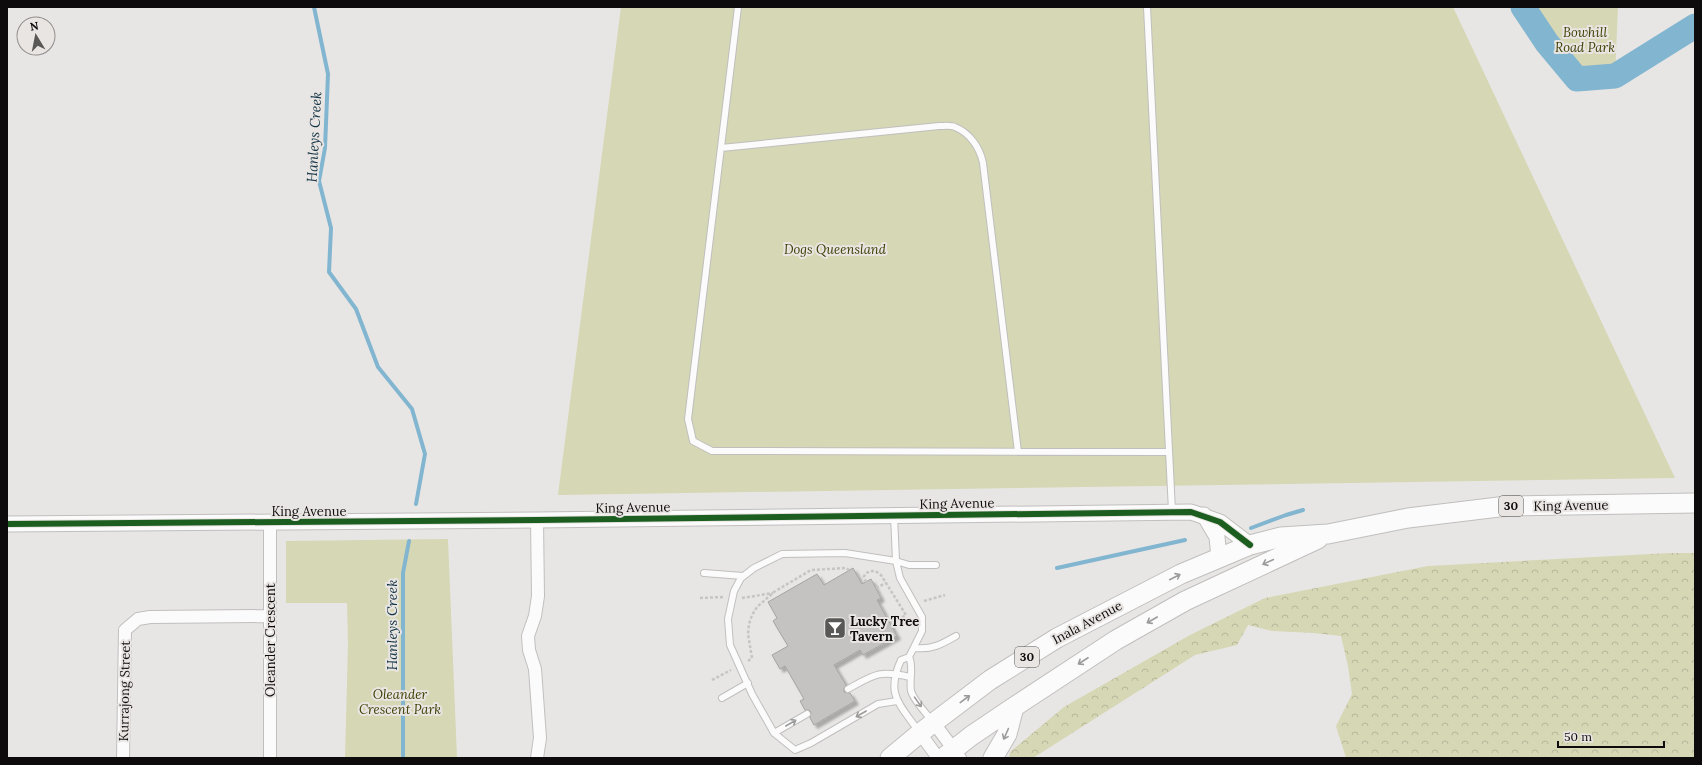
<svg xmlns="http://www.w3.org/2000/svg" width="1702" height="765" viewBox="0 0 1702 765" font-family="Lora,serif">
  <defs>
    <pattern id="forest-crowns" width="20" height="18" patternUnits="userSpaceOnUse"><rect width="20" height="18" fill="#d6d7b4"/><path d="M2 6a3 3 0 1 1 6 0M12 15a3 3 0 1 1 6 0" fill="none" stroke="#b6b799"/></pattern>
    <filter id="shadow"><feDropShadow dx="3.5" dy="3.5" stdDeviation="1" flood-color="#0004"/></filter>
  </defs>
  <rect width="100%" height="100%" fill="#e8e6e4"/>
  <!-- forest -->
  <path fill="url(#forest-crowns)" d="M1670,553H1695V758H1346L1336,726L1352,694L1348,666L1341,636L1313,633L1272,631L1248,625L1237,645L1195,655L1033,758H1009L1010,752L1064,707L1190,635L1265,598L1428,566Z"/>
  <!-- park -->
  <path fill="#d6d7b4" d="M621,7H1453L1675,478L558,495Z
    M1523,7H1618L1615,76L1577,79L1547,43Z
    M448,539L457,758H345L348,644L347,603H286V541Z"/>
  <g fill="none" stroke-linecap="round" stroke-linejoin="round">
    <!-- stream -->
    <path stroke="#82b5d0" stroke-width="4" d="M314,7L328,74L325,148L319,181L331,228L329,272L356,309L378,367L412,409L425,454L416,504
      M1251,528L1286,515L1303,510
      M1057,568L1185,540
      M403,758V573L409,541"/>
    <!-- river -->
    <path stroke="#82b5d0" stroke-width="25" d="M1523,7L1547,43L1577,79L1615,76L1695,26"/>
  </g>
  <!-- building -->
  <path fill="#c5c3c1" stroke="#a5a4a3" filter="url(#shadow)" d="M853,568L862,584L871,579L881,598L877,600L897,636L863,655L860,650L834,665L846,685L844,689V692L850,693L855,701L814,725L810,718L811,712L809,710H805L800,701L804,699L785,666L780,669L772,655L788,646L773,621L777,618L768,602L817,574L824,585Z"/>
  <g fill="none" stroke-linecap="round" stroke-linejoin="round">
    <!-- service casing -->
    <g stroke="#c0bfbe" stroke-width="8">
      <path id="service" d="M738,7L688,419L693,441L712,451L1169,452
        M1147,7L1172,511
        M721,148L939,126C944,126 951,125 955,127C970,133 980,148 983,163L1018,452
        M894,515L896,561L900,578L922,617V631L909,657L901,660C885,695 900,704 919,732
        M704,573L743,576
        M915,648C932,650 942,644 956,636
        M909,657C914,667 909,679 911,691C914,701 926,713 933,722
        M848,689C875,674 879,670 910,677
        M722,698L748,683
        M897,701L878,704L811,743L795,750L774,733L752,694L730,645L728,619L734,591L741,578L754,568L782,554L845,553L896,561L909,565H936
        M774,733L807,714"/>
    </g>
    <!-- minor casing -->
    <g stroke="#c0bfbe" stroke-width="14">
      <path id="minor" d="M270,522V758
        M934,723L960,758
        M920,733L938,758
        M123,758L125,630L138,619L150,617L270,616
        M537,758L540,738L535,669L529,650L528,636L535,616L538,596L537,520"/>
    </g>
    <!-- tertiary casing -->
    <g stroke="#c0bfbe" stroke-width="17">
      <path id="tertiary" d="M1204,515L1217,537L1219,557
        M7,524L537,520L1191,512L1220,522L1250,545"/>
    </g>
    <!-- primary casing -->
    <g stroke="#c0bfbe" stroke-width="21">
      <path id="primary" d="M890,758L920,733L990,680L1057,638L1181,574L1250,545L1281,537L1328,534L1408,518L1507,506L1695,503
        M943,758L971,736L1014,707L1116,640L1185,601L1318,539
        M993,758L1007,734L1014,707"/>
    </g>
    <!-- path -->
    <path stroke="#c6c5c5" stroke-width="2.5" stroke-dasharray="3 2" stroke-linecap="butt" d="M866,582L864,577L865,574C871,570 875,570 881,575L906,615L896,621L892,620L889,621
      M876,588L886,583
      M700,598L723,597
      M742,598L773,593
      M924,601L945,595
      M748,661L752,658L748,634L749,624L752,615L757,607L774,592L811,570L846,568L849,570
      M712,680L731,670"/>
    <!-- service -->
    <use href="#service" stroke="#fcfbfb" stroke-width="6"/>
    <!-- minor -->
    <use href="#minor" stroke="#fcfbfb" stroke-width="12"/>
    <!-- tertiary -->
    <use href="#tertiary" stroke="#fcfbfb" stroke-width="15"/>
    <!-- primary -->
    <use href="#primary" stroke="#fcfbfb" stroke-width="19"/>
    <!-- cycleway casing -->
    <g stroke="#e9e5e3" stroke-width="8">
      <path id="cycleway" d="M7,524L537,520L1191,512L1220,522L1250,545"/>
    </g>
    <!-- cycleway -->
    <use href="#cycleway" stroke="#1b5e20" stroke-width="6"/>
  </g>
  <!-- one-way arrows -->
  <defs><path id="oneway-shaft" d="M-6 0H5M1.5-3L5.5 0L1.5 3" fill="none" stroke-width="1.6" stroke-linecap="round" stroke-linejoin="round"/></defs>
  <g stroke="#9c9b9b">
    <use href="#oneway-shaft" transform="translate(1268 562) rotate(155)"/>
    <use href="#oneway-shaft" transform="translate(1175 577) rotate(-27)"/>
    <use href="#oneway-shaft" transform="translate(1152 620) rotate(150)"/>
    <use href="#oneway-shaft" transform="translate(1083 661) rotate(147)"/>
    <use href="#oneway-shaft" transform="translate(965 699) rotate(-37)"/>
    <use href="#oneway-shaft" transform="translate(918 702) rotate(55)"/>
    <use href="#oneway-shaft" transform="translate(861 714) rotate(150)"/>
    <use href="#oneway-shaft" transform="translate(791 723) rotate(-30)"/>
    <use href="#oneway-shaft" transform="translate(1006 734) rotate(114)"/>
  </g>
  <!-- icons -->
  <defs>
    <g id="bar-square" transform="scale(1.15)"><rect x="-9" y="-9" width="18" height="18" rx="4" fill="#5a5857" stroke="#e9e5e3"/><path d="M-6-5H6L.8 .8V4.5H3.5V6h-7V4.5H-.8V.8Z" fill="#fff"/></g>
  </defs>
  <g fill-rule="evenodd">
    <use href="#bar-square" x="835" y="628"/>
  </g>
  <g text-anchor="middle" stroke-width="4" stroke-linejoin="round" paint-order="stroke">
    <!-- shield labels -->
    <g fill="#e9e5e3" stroke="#4f4c4c" stroke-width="1">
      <rect x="1499" y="496" width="24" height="20" rx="3"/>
      <rect x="1015" y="647" width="24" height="20" rx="3"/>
    </g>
    <g font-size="12" font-weight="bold" fill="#0d0b0b">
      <text x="1511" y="510">30</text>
      <text x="1027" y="661">30</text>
    </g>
    <!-- park labels -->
    <g font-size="13" font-style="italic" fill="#3f4005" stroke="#e9e5e3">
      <text x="1585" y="37">Bowhill<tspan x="1585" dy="15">Road Park</tspan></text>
      <text x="835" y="254">Dogs Queensland</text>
      <text x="400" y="699">Oleander<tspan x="400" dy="15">Crescent Park</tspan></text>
    </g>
    <!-- street labels -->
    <g font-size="13" fill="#0d0b0b" stroke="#e9e5e3">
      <text transform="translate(957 503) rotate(-1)" y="5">King Avenue</text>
      <text transform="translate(1571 505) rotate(-1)" y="5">King Avenue</text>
      <text transform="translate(633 507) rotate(-1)" y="5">King Avenue</text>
      <text x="309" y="516">King Avenue</text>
      <text transform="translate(1087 622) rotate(-28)" y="5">Inala Avenue</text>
      <text transform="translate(270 640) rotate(-90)" y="5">Oleander Crescent</text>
      <text transform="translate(124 691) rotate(-89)" y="5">Kurrajong Street</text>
    </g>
    <!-- poi labels -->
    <g font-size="13" font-weight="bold" fill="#0d0b0b" stroke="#e9e5e3" text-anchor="start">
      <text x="850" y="626">Lucky Tree<tspan x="850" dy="15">Tavern</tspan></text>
    </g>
    <!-- water labels -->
    <g font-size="14" font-style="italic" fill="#123445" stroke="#e9e5e3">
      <text transform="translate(314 137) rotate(-87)" y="5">Hanleys Creek</text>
      <text transform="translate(392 625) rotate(-90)" y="5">Hanleys Creek</text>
    </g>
  </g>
  <!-- border -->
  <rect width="1702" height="765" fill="none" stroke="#0d0b0b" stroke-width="16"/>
  <!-- north arrow -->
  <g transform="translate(36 36) rotate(350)"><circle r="19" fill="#e9e5e3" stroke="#918e8d"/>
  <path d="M0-3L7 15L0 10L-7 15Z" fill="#5a5857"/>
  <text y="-6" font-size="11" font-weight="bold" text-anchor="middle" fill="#0d0b0b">N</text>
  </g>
  <!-- scale -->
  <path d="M1558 741v6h106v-6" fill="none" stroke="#0d0b0b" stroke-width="2"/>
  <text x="1564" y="741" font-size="12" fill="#0d0b0b" stroke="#e9e5e3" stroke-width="3" paint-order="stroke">50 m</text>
</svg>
